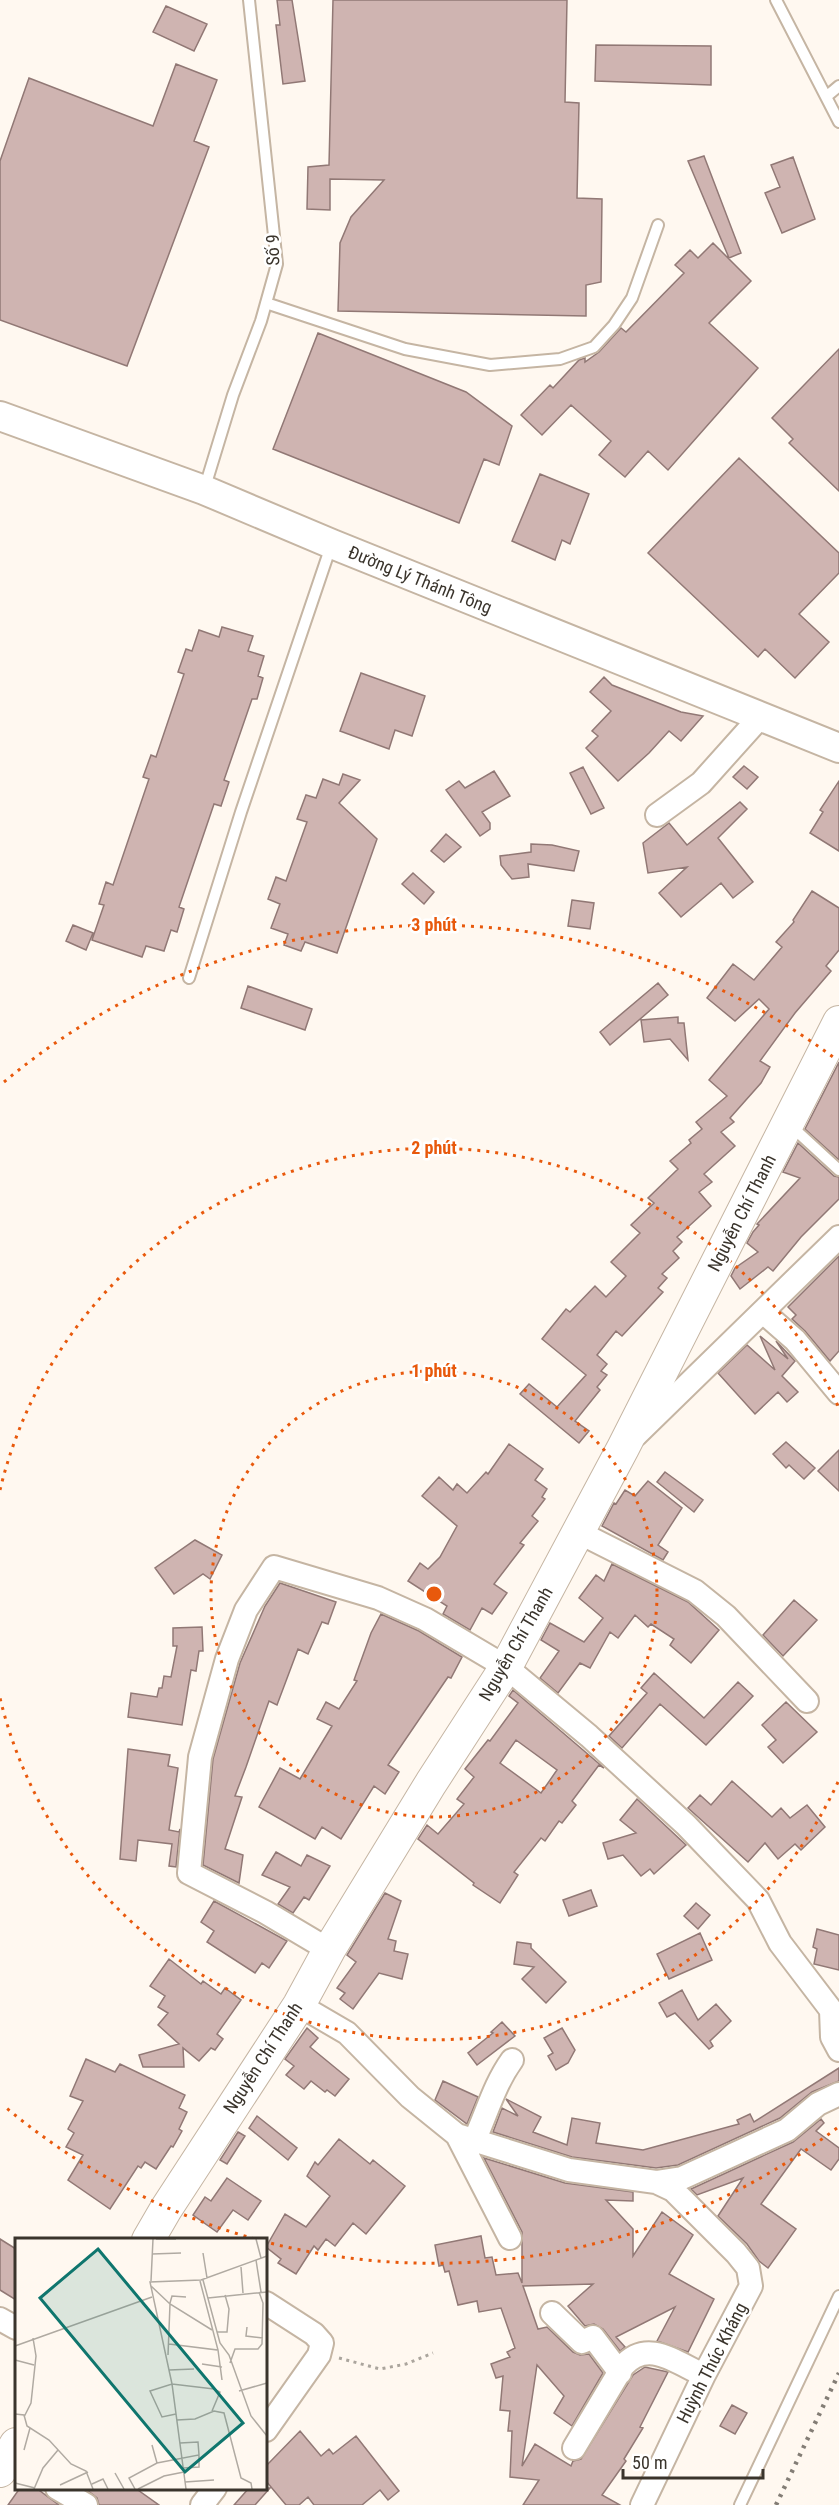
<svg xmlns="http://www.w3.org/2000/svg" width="839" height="2505" viewBox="0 0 839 2505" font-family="'Roboto Condensed',sans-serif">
  <rect width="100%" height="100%" fill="#fff8f0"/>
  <!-- building -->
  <path fill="#cfb4b1" stroke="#917875" stroke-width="1.5" fill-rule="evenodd" d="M277,0H292L305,81L283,84L276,25H280Z
    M333,0H567L565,102L579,103L577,198L602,199L601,282L586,285V316L338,311L340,243L351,217L384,180L330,179V210L307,209L308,167L329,165Z
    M166,6L207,24L194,51L153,32Z
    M596,45L711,46V85L595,81Z
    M176,64L217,80L194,141L209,147L127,366L0,320V161L29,78L153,126Z
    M704,156L741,253L729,258L688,161Z
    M793,157L815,219L782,233L765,193L780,187L771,165Z
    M713,243L751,281L709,323L758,368L668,470L648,451L625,477L599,455L611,441L571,405L542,435L521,415L550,385L553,388L579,360L585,358V362L599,352L621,328L626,332L684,273L675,265L690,250L698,258Z
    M318,333L466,392L512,426L499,465L484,459L459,523L273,449Z
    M839,349V491L789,443L793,439L772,418Z
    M739,458L839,553V573L799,614L829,642L795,678L765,649L758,657L648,553Z
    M540,474L589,494L570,544L562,540L555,560L512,541Z
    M222,627L253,636L248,651L264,656L258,676L263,678L257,699H252L224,780L229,782L221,806L214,804L179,907L184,909L177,932L171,930L164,951L146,946L142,957L92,940L104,905L99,904L106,882L113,885L149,779L143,777L151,755L156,757L184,674L178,672L186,649L192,651L199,630L219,637Z
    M361,673L425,696L412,736L395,730L389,749L340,731Z
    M604,677L612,685L681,712L703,716L681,741L669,731L649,753L618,781L586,748L598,736L592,731L611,711L590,692Z
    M744,766L758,777L747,789L733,777Z
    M583,767L604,808L591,814L570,773Z
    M494,771L510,796L482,812L490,823V829L480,836L446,790L459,781L465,788Z
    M343,774L360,780L339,803L377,839L337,953L305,942L301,951L284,945L288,934L271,928L280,904L268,899L276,877L286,881L307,822L297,819L306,795L316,798L323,779L339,785Z
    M839,781V851L810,833L823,812L820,810Z
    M740,802L747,809L718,838L753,882L733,898L721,883L681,917L659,893L687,867L648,873L643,843L669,823L687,845Z
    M446,834L461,847L444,862L431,851Z
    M531,844L552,845L579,851L574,871L528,864L529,877L512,879L501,865L500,856L531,852Z
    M413,873L434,892L424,904L402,884Z
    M812,891L839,908V950L826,966L831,971L795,1013L760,1061L770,1067L761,1083L730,1118L734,1122L721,1132L735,1146L704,1174L712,1182L699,1192L711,1206L677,1237L682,1242L673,1251L679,1258L662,1274L667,1278L658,1288L663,1292L622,1336L616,1331L597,1355L607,1364L601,1371L607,1375L597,1387L600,1390L575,1421L589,1431L579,1443L520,1394L529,1384L557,1407L586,1375L542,1339L566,1309L570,1312L595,1286L606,1297L626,1276L611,1262L640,1233L631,1225L654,1203L648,1198L678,1169L670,1161L691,1143L689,1140L702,1129L696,1122L727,1096L709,1080L769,1009L759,999L735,1021L707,998L733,964L754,980L782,947L776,942L794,922L793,920Z
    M572,900L594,903L590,929L568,926Z
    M73,925L93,933L86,950L66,941Z
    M658,983L668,995L610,1045L600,1032Z
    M248,986L312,1009L305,1030L241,1008Z
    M678,1017V1023H684L688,1060L670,1039L644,1042L641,1020Z
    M839,1062V1160L805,1129Z
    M798,1143L834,1176L839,1177V1199L801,1237L773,1271L768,1267L740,1289L731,1276L735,1268L758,1252L747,1243L753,1232L759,1225L757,1224L800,1178L783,1172Z
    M839,1256V1351L830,1361L805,1331L792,1319L796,1315L788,1307Z
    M760,1336L788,1359L776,1341L795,1361L782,1376L798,1392L787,1402L778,1392L755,1414L718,1373L747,1345L775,1370Z
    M786,1442L815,1468L804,1479L789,1465L786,1468L773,1454Z
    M509,1444L543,1469L535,1480L547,1489L542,1497L545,1499L532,1516L538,1521L520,1543L524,1545L494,1584L507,1593L492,1614L482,1608L470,1630L443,1614L447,1606L408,1581L420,1563L428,1569L440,1557L457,1526L422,1496L439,1477L453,1490L457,1484L467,1493L486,1472L488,1474Z
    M839,1450V1491L818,1471Z
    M665,1472L703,1500L694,1512L657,1482Z
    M648,1481L682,1508L658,1545L668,1552L663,1560L602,1526L614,1503L616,1504L625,1490L635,1496Z
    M195,1540L222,1555L210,1579L203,1574L174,1594L155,1568Z
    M612,1564L688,1602L719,1630L691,1663L670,1645L674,1639L651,1624L648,1627L635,1615L618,1638L610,1632L590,1668L580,1663L558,1693L540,1678L559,1651L541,1640L550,1623L584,1642L603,1618L579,1598L596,1575L604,1581Z
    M280,1583L336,1602L328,1624L322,1622L308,1654L298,1649L277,1705L269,1701L246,1767L235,1796L242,1797L225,1849L243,1855L239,1883L203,1865L213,1759L240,1663L265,1606Z
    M794,1600L817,1620L783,1656L763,1635Z
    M381,1614L419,1631L462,1657L451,1678L448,1677L388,1765L399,1772L385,1794L374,1786L341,1839L322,1827L315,1839L259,1807L280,1768L300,1779L332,1726L317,1719L326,1702L339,1709L357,1681L354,1680L371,1633Z
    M202,1627L203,1651H199L196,1671L191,1670L182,1725L128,1717L131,1693L157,1697L159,1688H162L164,1676L171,1677L177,1646H173V1628Z
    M654,1673L704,1718L738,1682L753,1696L706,1745L660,1704L622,1748L609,1736L647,1693L641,1688Z
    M513,1690L604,1768L599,1765L572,1801L576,1805L562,1823L559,1821L545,1841L541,1838L514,1872L518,1875L500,1903L473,1885L474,1883L418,1839L427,1825L438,1834L464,1804L457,1799L474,1777L465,1769L488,1740L490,1741L518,1703L509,1696ZM516,1740L557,1770L541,1793L500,1763Z
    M786,1702L817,1732L783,1763L768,1747L776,1740L762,1725Z
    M128,1749L170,1755L168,1766L178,1768L169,1830L179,1832L180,1829L176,1867L169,1866L172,1844L138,1840L136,1861L120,1859Z
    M732,1781L772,1817L781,1808L790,1818L807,1805L825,1827L801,1850L795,1844L778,1859L765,1843L748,1862L688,1808L700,1795L711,1805Z
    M637,1799L686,1845L654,1874L650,1869L641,1876L623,1855L608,1859L603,1843L636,1833L620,1820Z
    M276,1852L301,1866L307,1855L330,1866L309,1900L304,1897L293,1913L278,1904L290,1887L262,1875Z
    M591,1890L597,1906L569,1916L563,1900Z
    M385,1893L401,1901L388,1939L396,1941L394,1951L408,1954L402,1979L379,1973L353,2009L340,1999L345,1993L337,1988L356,1962L347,1955Z
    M214,1901L287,1941L269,1968L262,1963L255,1973L207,1942L214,1931L201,1922Z
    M696,1903L710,1915L698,1929L684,1916Z
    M817,1929L839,1935V1970L814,1964L817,1949L813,1947Z
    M700,1933L712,1960L669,1979L657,1954Z
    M517,1942L531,1944V1948L566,1982L546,2003L522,1979L534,1967L514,1964Z
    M169,1959L201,1984L203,1981L221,1994L225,1988L241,2000L217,2034L223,2039L215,2050L211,2048L199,2061L183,2048L184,2067H143L139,2055L179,2044L158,2025L168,2013L158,2007L165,1996L150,1986Z
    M682,1990L698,2020L716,2004L731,2021L710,2041L713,2046L709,2049L675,2013L667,2017L659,2003Z
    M502,2022L515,2036L477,2065L468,2053L493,2033L491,2032Z
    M307,2028L318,2038L310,2047L349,2079L335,2096L327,2090L325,2092L311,2081L304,2089L286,2075L294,2066L285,2059Z
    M562,2028L575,2050L568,2063L556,2070L548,2056L553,2053L544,2038Z
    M86,2059L115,2072L120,2064L185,2095L179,2108L187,2112L179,2129L182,2131L173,2147L171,2146L156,2169L145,2162L141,2168L138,2166L110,2209L68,2180L83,2155L66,2147L74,2133L68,2129L83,2101L70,2096Z
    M839,2068V2081L812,2092L780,2118L678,2165L656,2168L572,2157L493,2132L502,2108L518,2116L506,2099L541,2117L533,2132L567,2145L572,2118L600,2123L596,2143L643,2150L739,2124L737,2120L750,2114L754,2122Z
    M443,2081L478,2097L467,2124L435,2100Z
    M257,2116L297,2148L288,2160L249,2128Z
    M821,2119L824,2123L816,2131L839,2148V2159L831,2170L801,2149L761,2204L796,2229L768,2268L759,2261L747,2244L718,2216L743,2178L697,2195L691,2189L793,2142Z
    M238,2132L245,2136L227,2164L220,2160Z
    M339,2139L370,2164L373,2160L405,2186L366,2234L353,2223L335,2246L326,2239L318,2250L314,2246L296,2274L278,2263L281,2259L266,2247L285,2214L306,2227L330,2196L307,2176L315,2162L318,2165Z
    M484,2158L565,2183L633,2192V2201L606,2200L633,2229V2256L662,2212L693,2235L669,2274L714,2299L688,2352L657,2341L675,2307L616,2337L625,2347L620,2351L603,2329L594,2324L585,2326L568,2306L593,2284L523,2286L538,2329L547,2327L573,2352L580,2355L589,2354L603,2373L572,2426L554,2413L564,2396L537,2365L522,2466L535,2444L571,2466L573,2461L581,2459L633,2375L645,2367L668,2372L640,2427L643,2428L624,2459L626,2461L602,2495L620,2505H523L539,2480L510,2477L512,2431H508L510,2411L500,2410L503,2376L496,2378L491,2364L510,2357L507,2352L515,2348L501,2308L479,2312L477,2301L458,2305L449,2271L445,2272L443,2265L439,2266L435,2245L481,2236L485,2258L492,2257L496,2275L518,2273L522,2283V2232Z
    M227,2178L261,2201L248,2220L233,2210L217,2232L193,2215L205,2197L211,2201Z
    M0,2239L16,2249V2300L0,2290Z
    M732,2405L747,2413L735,2434L720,2426Z
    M300,2431L321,2456L329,2449L333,2454L356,2436L399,2491L388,2500L380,2490L362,2505H314L308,2497L299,2505H286L266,2481V2466Z
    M20,2488H36L59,2505H8Z
    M88,2488H135L159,2505H99L97,2498L87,2490Z
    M249,2488H270L255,2505H234Z"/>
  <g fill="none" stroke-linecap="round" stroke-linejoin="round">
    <!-- service casing -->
    <g stroke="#c5b5a3" stroke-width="14">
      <path id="service" d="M776,0L839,122
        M827,96L839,86
        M266,303L405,349L490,365L560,359L594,347L614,325L632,298L658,225
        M204,490L233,395L261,321L277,264L249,0
        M189,978L241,812L331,546
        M790,1125L839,1170
        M740,2505L839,2296"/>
    </g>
    <!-- minor casing -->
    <g stroke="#c5b5a3" stroke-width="26">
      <path id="minor" d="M657,815L701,783L761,716
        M763,1312L795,1340L839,1393
        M636,1435L839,1237
        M578,1532L695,1591L726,1616L807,1701
        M329,1950L265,1912L189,1873L200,1757L227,1659L246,1610L274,1567L378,1598L425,1619L506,1667L589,1736L686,1825L758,1900L780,1943L831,2010L832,2037L839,2050
        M299,2005L347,2033L410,2097L457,2135L569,2170L656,2182L673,2190L736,2253L748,2268L751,2286L704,2375L642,2505
        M457,2135L510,2238
        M474,2141C487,2113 494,2085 512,2060
        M656,2182L682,2178L787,2130L818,2104L839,2094
        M266,2303L314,2334L322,2343L319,2355L266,2430
        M552,2313L582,2342L593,2337L620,2373
        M0,2319L16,2328
        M574,2448L623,2366C648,2338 676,2363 704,2375
        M57,2488L86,2505
        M202,2505L215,2488"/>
    </g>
    <!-- tertiary casing -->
    <g stroke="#c5b5a3" stroke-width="32">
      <path id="tertiary" d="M0,416L204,490L332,544L839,748"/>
    </g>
    <!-- secondary casing -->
    <g stroke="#c5b5a3" stroke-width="34">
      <path id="secondary" d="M148,2240L166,2209L299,2005L329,1950L431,1783L506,1667L623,1448L839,1022
        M0,2471L16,2444"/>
    </g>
    <!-- path -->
    <path stroke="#aba59d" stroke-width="3" stroke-dasharray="3 4.5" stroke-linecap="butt" d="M339,2358L380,2369L406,2364L433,2353"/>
    <!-- service -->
    <use href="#service" stroke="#fff" stroke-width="10"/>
    <!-- minor -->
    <use href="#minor" stroke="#fff" stroke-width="22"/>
    <!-- tertiary -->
    <use href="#tertiary" stroke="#fff" stroke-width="28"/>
    <!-- secondary -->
    <use href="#secondary" stroke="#fff" stroke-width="32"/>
    <!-- rail -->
    <path stroke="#837d75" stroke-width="4.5" stroke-dasharray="3 6" stroke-linecap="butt" d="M776,2505L839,2373"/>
  </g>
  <!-- distance rings -->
  <g fill="none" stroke="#e8590c" stroke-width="3" stroke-dasharray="3 6">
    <circle cx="434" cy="1594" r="223"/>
    <path d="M838 1782A446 446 0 0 1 0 1698M0 1490A446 446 0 0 1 838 1406"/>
    <path d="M837 2128A669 669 0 0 1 266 2242M255 2239A669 669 0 0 1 4 2106M4 1082A669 669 0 0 1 837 1060"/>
  </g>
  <g text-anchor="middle" stroke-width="5" stroke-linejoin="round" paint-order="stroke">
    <!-- street labels -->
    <g font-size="18" fill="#3a342c" stroke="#fff">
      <text transform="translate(273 250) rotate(-91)" y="6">Số 9</text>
      <text transform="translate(420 580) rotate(22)" y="6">Đường Lý Thánh Tông</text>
      <text transform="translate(742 1213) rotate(-63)" y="6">Nguyễn Chí Thanh</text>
      <text transform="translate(516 1644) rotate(-60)" y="6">Nguyễn Chí Thanh</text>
      <text transform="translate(263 2058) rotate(-57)" y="6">Nguyễn Chí Thanh</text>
      <text transform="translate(712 2363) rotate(-63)" y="6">Huỳnh Thúc Kháng</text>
    </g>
  </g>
  <!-- overview -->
  <g transform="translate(15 2238)">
    <rect width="252" height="252" fill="#fff8f0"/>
    <path fill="none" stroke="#b0aaa2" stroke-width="1.5" d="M141,1H161M241,1L246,20M188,15L192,40M137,16L166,15M241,22L246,54M226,29L228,55M188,42L205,105L214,117L236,178L252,198M136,43L138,1M136,48L155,66L197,92M193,60L252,54M155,65L157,58L171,59M232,89L231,98L248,100M202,94H212L214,71L210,57M154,106L203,112L185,43M0,108L137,59M203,112L207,142M153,117L155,66M0,122L19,127M215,125L220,111H243L247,106L248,65L244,54M187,126L207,129M154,132L179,131M224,153L252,145M0,176L9,177L12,188L34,202L56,226L71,233L78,251M161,176L147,179L135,153L157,146L199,151L205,154L197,173M9,179L16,165L21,118L18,100M162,182L180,181L199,173L209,175L226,240L236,245L237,251M137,207L142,225M9,212L15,190M168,230L184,229V217M100,235L109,251M170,244L199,242M0,245L20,250M77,246L88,241L93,251M45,247L73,234M19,251L28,230L43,212M120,251L114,240L142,225L184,217L183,204L165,205M123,251L149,238L169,234M171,251L157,146L135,44L186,42L252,18"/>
    <path fill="#0f766e" fill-opacity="0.15" stroke="#0f766e" stroke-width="3" d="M83,11L228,185L170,234L25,60Z"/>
    <rect width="252" height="252" fill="none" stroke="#3a342c" stroke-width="3"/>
  </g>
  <circle cx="434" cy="1594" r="9" fill="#e8590c" stroke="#fff" stroke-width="3"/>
  <g font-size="18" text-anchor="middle" font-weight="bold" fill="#e8590c" stroke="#fff" stroke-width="5" stroke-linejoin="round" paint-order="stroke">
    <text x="434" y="931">3 phút</text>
    <text x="434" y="1154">2 phút</text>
    <text x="434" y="1377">1 phút</text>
  </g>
  <!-- scale -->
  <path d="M623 2469v9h140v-9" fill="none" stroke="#3a342c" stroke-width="3"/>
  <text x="632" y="2469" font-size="18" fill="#3a342c" stroke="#ffffff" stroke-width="4.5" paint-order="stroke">50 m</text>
</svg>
